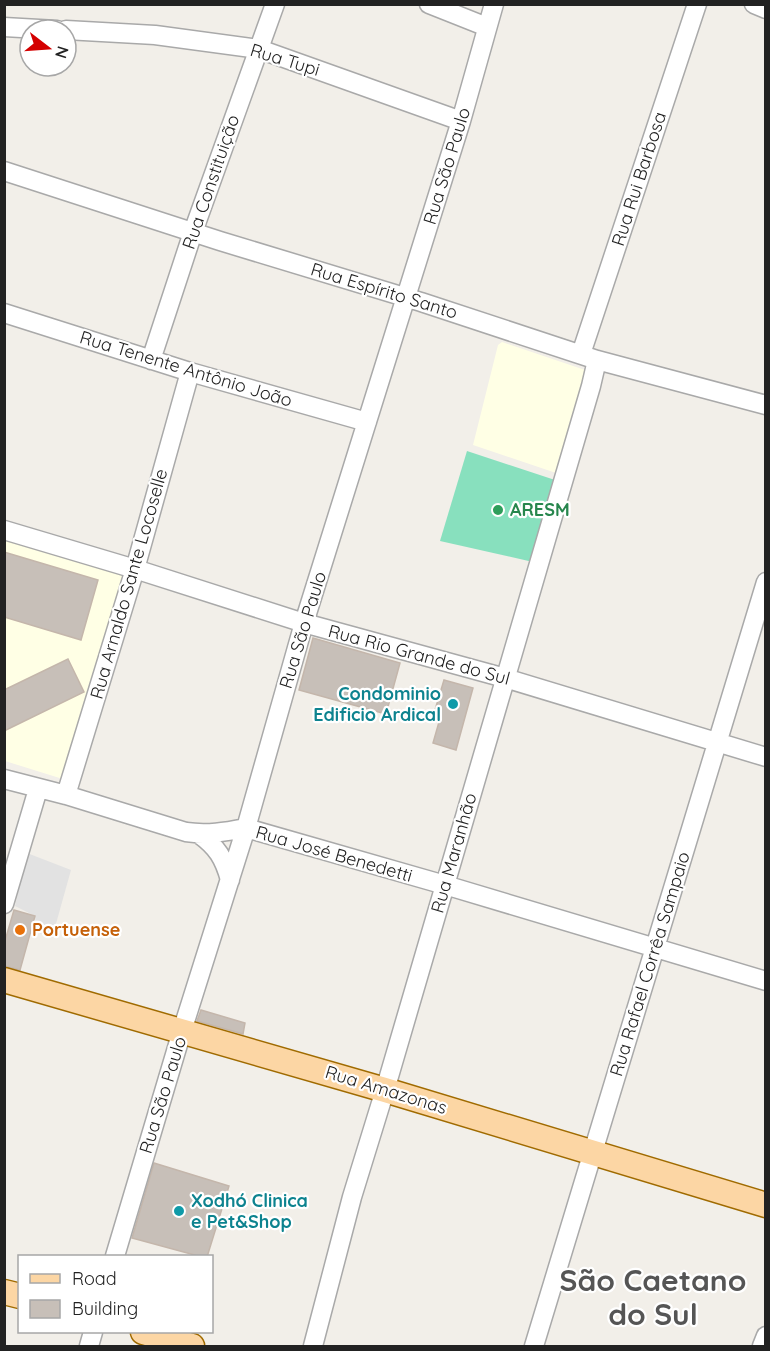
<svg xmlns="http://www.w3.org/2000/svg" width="770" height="1351" viewBox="0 0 770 1351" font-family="Quicksand,sans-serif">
  <rect width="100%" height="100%" fill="#f2efe9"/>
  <!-- education -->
  <path fill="#ffffe5" d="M502,342L588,371L559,474L473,445L498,345Z
    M4,538L128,576L66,780L5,761Z"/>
  <!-- pitch -->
  <path fill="#88e0be" d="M467,451L555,480L533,562L440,541Z"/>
  <!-- parking -->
  <path fill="#e2e2e2" d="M27,853L71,870L52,938L36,932L35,916L15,906Z"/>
  <!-- building -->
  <path fill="#c7bfb8" stroke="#c4b6ab" stroke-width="1.5" d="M4,552L98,580L81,640L4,617Z
    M313,638L400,663L386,714L299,690Z
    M68,659L84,692L4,731V690Z
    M444,680L473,688L456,750L433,743L439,722L432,720Z
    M14,910L35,916L20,970L4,966V944Z
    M201,1010L245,1023L243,1034L197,1021Z
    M154,1163L229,1186L207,1257H202L132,1238Z"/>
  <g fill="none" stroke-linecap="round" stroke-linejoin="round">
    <!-- minor casing -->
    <g stroke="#a9a9a9" stroke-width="21">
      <path id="minor" d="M429,4L487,27
        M754,4L766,9
        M4,27L57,30
        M66,30L155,35L259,49L461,121
        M4,171L220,241L421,302L597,360L766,405
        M4,313L190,372L367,422
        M581,354L697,4
        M151,360L193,232L275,4
        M4,530L135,569L304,623L505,678L766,757
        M4,779L66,795L186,832C207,835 225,832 246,828L445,885L766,981
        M66,795L135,569L190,372
        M199,834C217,847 224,858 230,880
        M4,904L38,789
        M115,1256L182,1031L246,828L304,623L461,121L494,4
        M89,1346L93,1332
        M313,1346L352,1197L385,1090L591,386L597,360
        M534,1346L766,582
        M762,1346L766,1336"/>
    </g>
    <!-- major casing -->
    <g stroke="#a06b00" stroke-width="27">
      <path id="major" d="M4,980L385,1090L766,1205
        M4,1292L20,1296
        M143,1332L192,1346"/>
    </g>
    <!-- minor -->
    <use href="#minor" stroke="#fff" stroke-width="18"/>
    <!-- major -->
    <use href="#major" stroke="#fcd6a4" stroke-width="24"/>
  </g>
  <!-- markers -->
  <circle fill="#2e9e5b" stroke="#fff" stroke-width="2" cx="498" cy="510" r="6"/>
  <g fill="#0f9aa8" stroke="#fff" stroke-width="2">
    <circle cx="453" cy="704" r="6"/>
    <circle cx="179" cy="1211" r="6"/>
  </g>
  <circle fill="#e8710a" stroke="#fff" stroke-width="2" cx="20" cy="930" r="6"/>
  <g text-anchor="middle" stroke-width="4.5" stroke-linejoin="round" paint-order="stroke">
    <!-- street labels -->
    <g font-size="18" fill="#222" stroke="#fff">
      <text transform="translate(285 60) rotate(17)" y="6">Rua Tupi</text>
      <text transform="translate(447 166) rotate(-73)" y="6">Rua São Paulo</text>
      <text transform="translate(639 179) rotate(-72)" y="6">Rua Rui Barbosa</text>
      <text transform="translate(211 182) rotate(-71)" y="6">Rua Constituição</text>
      <text transform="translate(384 291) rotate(17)" y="6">Rua Espírito Santo</text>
      <text transform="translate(186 369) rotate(17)" y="6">Rua Tenente Antônio João</text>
      <text transform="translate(129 584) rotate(-74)" y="6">Rua Arnaldo Sante Locoselle</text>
      <text transform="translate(303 630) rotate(-73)" y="6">Rua São Paulo</text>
      <text transform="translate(419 655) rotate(15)" y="6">Rua Rio Grande do Sul</text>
      <text transform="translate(454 853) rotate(-74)" y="6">Rua Maranhão</text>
      <text transform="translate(334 854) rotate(16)" y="6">Rua José Benedetti</text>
      <text transform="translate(650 964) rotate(-73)" y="6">Rua Rafael Corrêa Sampaio</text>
      <text transform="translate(386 1090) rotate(17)" y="6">Rua Amazonas</text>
      <text transform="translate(163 1095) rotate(-73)" y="6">Rua São Paulo</text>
    </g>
    <!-- leisure labels -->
    <g font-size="18" font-weight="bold" fill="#27864d" stroke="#fff" text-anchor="start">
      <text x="510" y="516">ARESM</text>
    </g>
    <!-- culture labels -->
    <g font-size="18" font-weight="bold" fill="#0d838f" stroke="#fff" text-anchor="end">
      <text x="441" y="700">Condominio<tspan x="441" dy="21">Edificio Ardical</tspan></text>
      <text x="191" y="1207" text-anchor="start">Xodhó Clinica<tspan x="191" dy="21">e Pet&amp;Shop</tspan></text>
    </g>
    <!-- food labels -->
    <g font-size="18" font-weight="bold" fill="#c56008" stroke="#fff" text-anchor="start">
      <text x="32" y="936">Portuense</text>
    </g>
    <!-- town labels -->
    <g font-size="30" font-weight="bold" fill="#555" stroke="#fff">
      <text x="653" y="1291">São Caetano<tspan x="653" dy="34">do Sul</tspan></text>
    </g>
  </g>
  <!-- border -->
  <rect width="770" height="1351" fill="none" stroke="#222222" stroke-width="12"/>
  <!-- legend -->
  <rect x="18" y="1255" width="195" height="78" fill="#ffffff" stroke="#a7a7a7" stroke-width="1.5"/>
  <rect x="30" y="1274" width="30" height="9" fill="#fcd6a4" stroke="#a7a7a7" stroke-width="1.5"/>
  <text x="72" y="1285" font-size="18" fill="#222222">Road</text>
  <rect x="30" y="1300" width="30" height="18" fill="#c7bfb8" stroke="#a7a7a7" stroke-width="1.5"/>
  <text x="72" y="1315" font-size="18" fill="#222222">Building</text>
  <!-- north arrow -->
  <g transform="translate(48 48) rotate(107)"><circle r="28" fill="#ffffff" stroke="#a7a7a7" stroke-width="1.5"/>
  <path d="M0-4.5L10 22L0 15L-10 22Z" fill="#d40000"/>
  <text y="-9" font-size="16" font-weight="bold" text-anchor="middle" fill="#222222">N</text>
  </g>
</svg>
